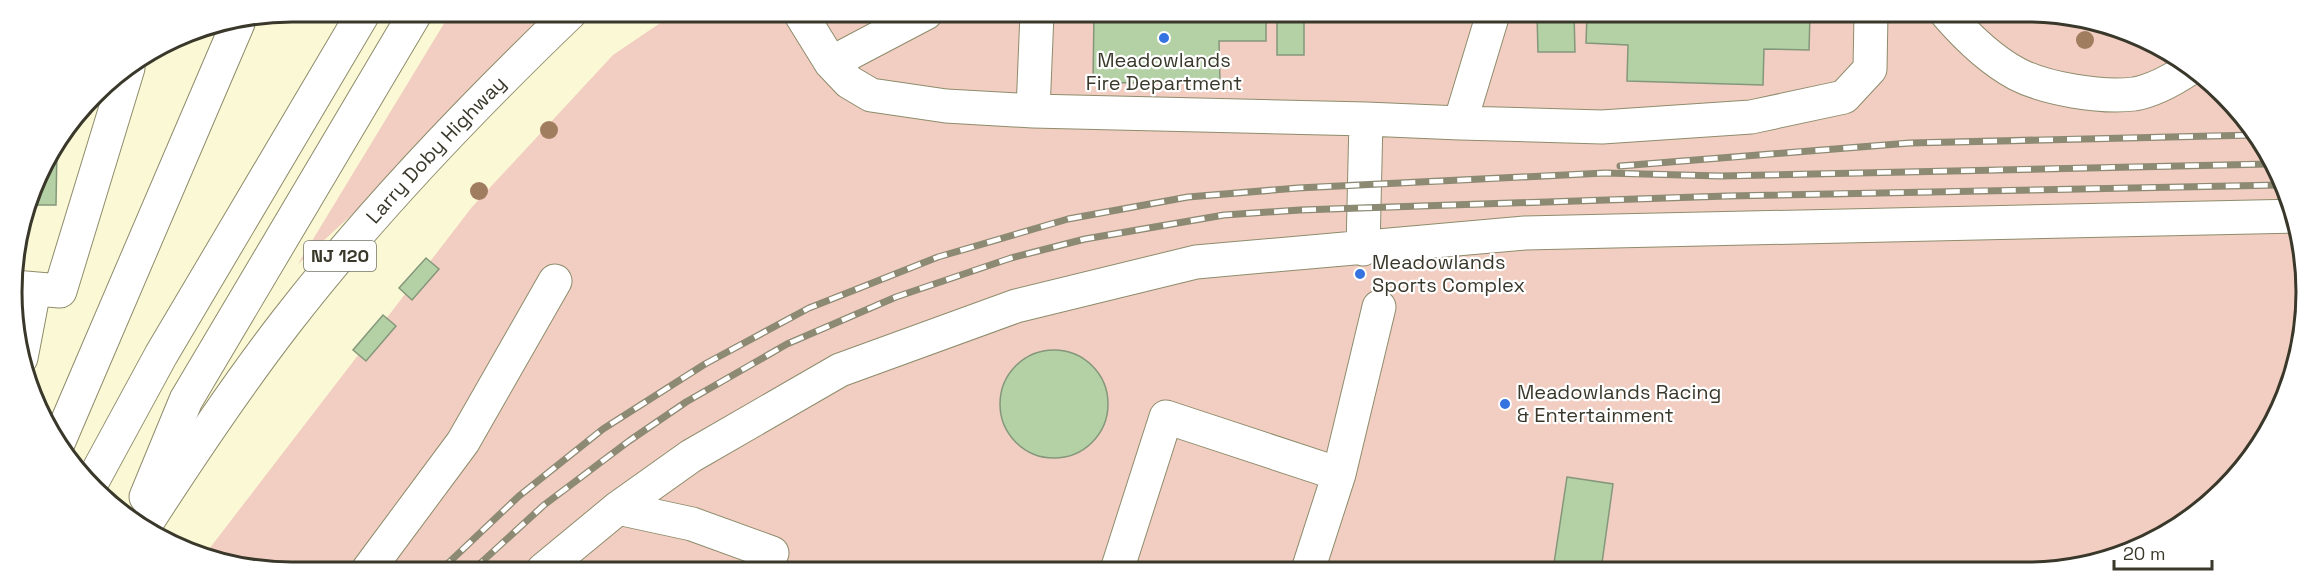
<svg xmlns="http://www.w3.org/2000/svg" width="2318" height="584" viewBox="0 0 2318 584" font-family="'Space Grotesk',sans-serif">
  <rect width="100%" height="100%" fill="#fbf8d5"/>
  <!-- green -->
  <path fill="#f1cec1" d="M451,12H546L369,199L298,264Z
    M675,13L2063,14L2166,50L2248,122L2297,220L2304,329L2277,416L2224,490L2150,543L2062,570H255L206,553L472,207L613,55Z"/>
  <!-- building -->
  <path fill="#b4d1a5" stroke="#84977b" stroke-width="1.5" d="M1094,13H1266V41H1219L1220,82L1093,83Z
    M1277,13H1304V55H1277Z
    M1537,14H1574L1575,52H1538Z
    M1587,14H1810L1809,50L1764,49L1763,85L1627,81L1628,45L1586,43Z
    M57,147L56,205H31L41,168Z
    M426,258L439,269L412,300L399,288Z
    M383,315L396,326L366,361L353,350Z
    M1000 404a54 54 0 1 1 108 0a54 54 0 1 1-108 0Z
    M1567,477L1613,484L1601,570H1553Z"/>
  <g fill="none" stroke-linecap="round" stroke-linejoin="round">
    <!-- minor casing -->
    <g stroke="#8e8c6c" stroke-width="35">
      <path id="minor" d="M800,13L831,63L849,82L871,95L946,106L1033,111L1366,119L1363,249
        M1493,14L1460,123L1602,127L1751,117L1844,97L1870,69L1871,14
        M831,63L926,13
        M1033,111L1037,13
        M1366,119L1460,123
        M14,287L60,291L128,68
        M21,358L34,290
        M618,508L692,524L772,553L765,570
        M368,570L463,442L555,281
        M543,570L618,508L691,456L840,370L1016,306L1196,262L1525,233L2295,216
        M1117,570L1166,417L1339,474
        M1308,570L1339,474L1379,307"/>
    </g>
    <!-- major casing -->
    <g stroke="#8e8c6c" stroke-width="35">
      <g id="major">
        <path d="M59,441L238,23"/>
        <path d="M92,482L161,355L364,12"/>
        <path d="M146,497L186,400L416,12"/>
        <path id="s1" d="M144,527C189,457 235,388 286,322C371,212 470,109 571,12"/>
      </g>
    </g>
    <!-- highway casing -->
    <g stroke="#8e8c6c" stroke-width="35">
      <path id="highway" d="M1947,14C1967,37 1989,59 2017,74C2046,89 2101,98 2134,94C2152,91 2174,79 2189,69"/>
    </g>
    <!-- minor -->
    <use href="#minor" stroke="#fff" stroke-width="33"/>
    <!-- major -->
    <use href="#major" stroke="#fff" stroke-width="33"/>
    <!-- highway -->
    <use href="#highway" stroke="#fff" stroke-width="33"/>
    <!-- rail casing -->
    <g stroke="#8c8a73" stroke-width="7">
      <path id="rail" d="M1620,166L1910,143L2255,135
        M441,570L519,496L603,429L705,364L809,308L938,257L1068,219L1188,197L1298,188L1605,173L1721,176L2269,164
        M473,570L544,505L629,441L686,402L787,344L896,297L1011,258L1085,239L1224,215L1300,210L1727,196L2279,185"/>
    </g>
    <!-- rail -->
    <use href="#rail" stroke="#fff" stroke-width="4.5" stroke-dasharray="14" stroke-linecap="butt"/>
  </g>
  <!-- trees -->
  <g fill="#a17d60">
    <circle cx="2085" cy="40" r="9"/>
    <circle cx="549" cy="130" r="9"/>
    <circle cx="479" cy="191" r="9"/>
  </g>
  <!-- markers -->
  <g fill="#3573e1" stroke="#fff" stroke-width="2">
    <circle cx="1164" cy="38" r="6"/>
    <circle cx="1360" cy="274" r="6"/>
    <circle cx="1505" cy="404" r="6"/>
  </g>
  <g text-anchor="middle" stroke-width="4.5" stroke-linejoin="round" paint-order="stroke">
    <!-- shield labels -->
    <rect fill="#fff" stroke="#74746a" stroke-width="1.5" x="304" y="241" width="72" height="30" rx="4.5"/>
    <g font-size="18" font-weight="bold" fill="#39382a">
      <text x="340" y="262">NJ 120</text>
    </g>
    <!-- poi labels -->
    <g font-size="20" fill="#39382a" stroke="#fff" text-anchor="start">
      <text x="1164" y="67" text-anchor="middle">Meadowlands<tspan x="1164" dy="23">Fire Department</tspan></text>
      <text x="1372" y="269">Meadowlands<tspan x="1372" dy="23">Sports Complex</tspan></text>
      <text x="1517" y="399">Meadowlands Racing<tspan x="1517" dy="23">&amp; Entertainment</tspan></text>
    </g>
    <!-- street labels -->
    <g font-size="20" fill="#39382a" stroke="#fff">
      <text dy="7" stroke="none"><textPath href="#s1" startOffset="478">Larry Doby Highway</textPath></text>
    </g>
  </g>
  <!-- crop -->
  <path d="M0 0H2318V584H0ZM292 22H2026A270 270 0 0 1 2296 292V292A270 270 0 0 1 2026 562H292A270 270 0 0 1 22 292V292A270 270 0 0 1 292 22Z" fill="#fff" fill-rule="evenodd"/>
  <path fill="none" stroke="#39382a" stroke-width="3" d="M292 22H2026A270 270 0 0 1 2296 292V292A270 270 0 0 1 2026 562H292A270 270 0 0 1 22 292V292A270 270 0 0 1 292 22Z"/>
  <!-- scale -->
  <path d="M2114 560v9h98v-9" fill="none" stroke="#39382a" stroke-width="3"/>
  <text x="2123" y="560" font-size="18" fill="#39382a" stroke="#ffffff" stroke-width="4.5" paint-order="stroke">20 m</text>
</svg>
